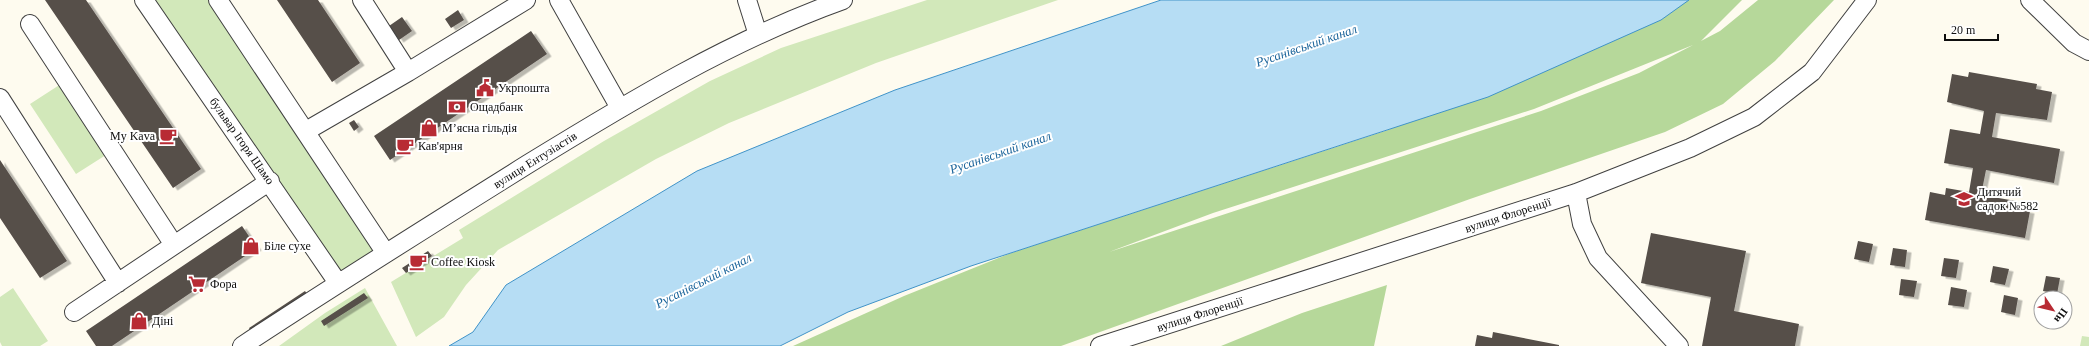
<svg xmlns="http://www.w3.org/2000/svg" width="2089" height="346" viewBox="0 0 2089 346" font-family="Georgia,serif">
  <defs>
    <filter id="shadow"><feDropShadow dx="4.5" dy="2.5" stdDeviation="0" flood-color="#0004"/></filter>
  </defs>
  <rect width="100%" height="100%" fill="#fefbef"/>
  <!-- green -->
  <path fill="#d2e8ba" d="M144,0H218L385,252L338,283Z
    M927,0H1058L876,63L729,123L656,159L498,250L466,285L444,317L416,337L391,282L463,238L459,230L604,141L710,81L781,48Z
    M64,82L109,153L76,174L30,104Z
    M13,288L48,341L40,346H2L0,342V297Z
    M365,288L397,346H279L325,313Z
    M2082,336L2089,337V346H2080Z"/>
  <!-- forest -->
  <path fill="#b6d89a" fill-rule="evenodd" d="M1674,0H1742L1701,41L1720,31L1758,0H1834L1775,61L1723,104L1665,132L1470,199L1061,346H793L904,296L1011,253L1388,130ZM1693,45L1639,73L1541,111L1109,252L1213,213L1534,109Z
    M1387,285L1374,346H1221L1302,313Z"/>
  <!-- water -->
  <path fill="#b6ddf4" stroke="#4093c8" d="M1161,0H1689L1661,20L1488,97L971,266L848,312L780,346H449L473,332L506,285L697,171L895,90Z"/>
  <!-- building -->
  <path fill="#564f4a" filter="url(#shadow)" d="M45,0H86L201,169L173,188Z
    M277,0H318L360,63L332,82Z
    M458,10L464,20L451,28L445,19Z
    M402,17L412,31L399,40L389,26Z
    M531,31L547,54L390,160L374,136Z
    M1969,72L2037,84L2036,89L2052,92L2047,120L1996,113L1992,137L2060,149L2054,183L1986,170L1981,195L2016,201L2014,208L2030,211L2025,238L1925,220L1930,192L1945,195L1946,188L1969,192L1973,168L1944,163L1950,129L1980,134L1984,111L1947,102L1952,74L1968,77Z
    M354,120L359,127L354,131L349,123Z
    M0,160L67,261L40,278L0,218Z
    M242,226L257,248L112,346H96L86,331Z
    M1651,233L1746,251L1734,311L1799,324L1795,346H1702L1711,297L1641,283Z
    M1858,241L1873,244L1869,262L1854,259Z
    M1893,248L1907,250L1905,267L1890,265Z
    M428,251L432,256L406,273L402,268Z
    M1944,258L1959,260L1956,278L1941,276Z
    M1993,266L2009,269L2005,285L1990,282Z
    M2046,276L2060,278L2057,294L2043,291Z
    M1901,279L1917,281L1914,297L1899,295Z
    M1951,287L1967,290L1964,307L1948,305Z
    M305,291L309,297L252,334L249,328Z
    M364,293L368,298L324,326L321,321Z
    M2004,295L2018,298L2015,315L2001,312Z
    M1493,332L1559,345V346H1475L1477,335L1492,338Z"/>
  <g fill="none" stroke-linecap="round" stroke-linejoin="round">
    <!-- minor casing -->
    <g stroke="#414141" stroke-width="20">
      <path id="minor" d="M144,0L338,283
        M218,0L385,252
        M362,0L408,72
        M559,0L620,108
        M747,0L758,35
        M2030,0L2074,43L2089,51
        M30,24L174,245
        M0,98L118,283
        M306,131L408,72L526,0
        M1576,193L1582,224L1598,258L1679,346
        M74,312L270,181
        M242,346C336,284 432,224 528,164C629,102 731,40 843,0
        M1100,346L1576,193L1690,148L1754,117L1812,72L1867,0"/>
    </g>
    <!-- minor -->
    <use href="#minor" stroke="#fff" stroke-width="18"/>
  </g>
  <!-- icons -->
  <defs>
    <g id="civic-bare" transform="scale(1.38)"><path d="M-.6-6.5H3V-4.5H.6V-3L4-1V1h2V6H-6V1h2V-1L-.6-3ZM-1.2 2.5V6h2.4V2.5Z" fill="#b82b34" stroke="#fff" stroke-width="2.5" paint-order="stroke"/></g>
    <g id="bank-bare" transform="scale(1.38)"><path d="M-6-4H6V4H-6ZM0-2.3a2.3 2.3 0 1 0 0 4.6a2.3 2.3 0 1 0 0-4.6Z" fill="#b82b34" stroke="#fff" stroke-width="2.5" paint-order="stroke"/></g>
    <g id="shop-bare" transform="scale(1.38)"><path d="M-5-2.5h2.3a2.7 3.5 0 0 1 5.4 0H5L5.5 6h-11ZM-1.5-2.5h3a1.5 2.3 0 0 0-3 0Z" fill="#b82b34" stroke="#fff" stroke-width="2.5" paint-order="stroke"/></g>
    <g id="cafe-bare" transform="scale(1.38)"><path d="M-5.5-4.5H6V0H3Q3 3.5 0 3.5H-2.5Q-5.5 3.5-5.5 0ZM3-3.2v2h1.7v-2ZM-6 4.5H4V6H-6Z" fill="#b82b34" stroke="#fff" stroke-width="2.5" paint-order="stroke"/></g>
    <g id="school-bare" transform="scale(1.38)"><path d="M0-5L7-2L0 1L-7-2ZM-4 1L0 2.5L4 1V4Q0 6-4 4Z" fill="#b82b34" stroke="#fff" stroke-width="2.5" paint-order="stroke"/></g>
    <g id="supermarket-bare" transform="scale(1.38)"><path d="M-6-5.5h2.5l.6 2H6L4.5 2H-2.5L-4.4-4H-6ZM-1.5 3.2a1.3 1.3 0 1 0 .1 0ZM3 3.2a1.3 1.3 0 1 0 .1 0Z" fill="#b82b34" stroke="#fff" stroke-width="2.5" paint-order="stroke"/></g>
  </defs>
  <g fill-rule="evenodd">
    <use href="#civic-bare" x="485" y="88"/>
    <use href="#bank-bare" x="457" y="107"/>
    <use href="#shop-bare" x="429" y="128"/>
    <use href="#cafe-bare" x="168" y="136"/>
    <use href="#cafe-bare" x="405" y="146"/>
    <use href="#school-bare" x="1964" y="199"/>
    <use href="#shop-bare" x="251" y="246"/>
    <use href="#cafe-bare" x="418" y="262"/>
    <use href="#supermarket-bare" x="197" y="284"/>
    <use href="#shop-bare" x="139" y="321"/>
  </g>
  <g text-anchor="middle" stroke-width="4" stroke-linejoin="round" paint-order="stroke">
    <!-- poi labels -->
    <g font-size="12" fill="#0e0e0e" stroke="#fff" text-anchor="start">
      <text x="498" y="92">Укрпошта</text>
      <text x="470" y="111">Ощадбанк</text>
      <text x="442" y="132">М’ясна гільдія</text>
      <text x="155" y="140" text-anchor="end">My Kava</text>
      <text x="418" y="150">Кав'ярня</text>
      <text x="1977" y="196">Дитячий<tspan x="1977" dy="14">садок №582</tspan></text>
      <text x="264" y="250">Біле сухе</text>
      <text x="431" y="266">Coffee Kiosk</text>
      <text x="210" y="288">Фора</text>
      <text x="152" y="325">Діні</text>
    </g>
    <!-- street labels -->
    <g font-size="12" fill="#0e0e0e" stroke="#fff">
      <text transform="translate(242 141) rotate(55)" y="4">бульвар Ігоря Шамо</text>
      <text transform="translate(535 160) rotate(-32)" y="4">вулиця Ентузіастів</text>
      <text transform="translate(1508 215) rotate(-18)" y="4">вулиця Флоренції</text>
      <text transform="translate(1200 314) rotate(-18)" y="4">вулиця Флоренції</text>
    </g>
    <!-- water labels -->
    <g font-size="13" font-style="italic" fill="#1c659b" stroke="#fff">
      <text transform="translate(1306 45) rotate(-19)" y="5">Русанівський канал</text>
      <text transform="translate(1000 152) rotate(-19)" y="5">Русанівський канал</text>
      <text transform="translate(703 280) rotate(-27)" y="5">Русанівський канал</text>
    </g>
  </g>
  <!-- north arrow -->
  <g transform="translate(2053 310) rotate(125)"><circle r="19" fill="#ffffff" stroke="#9f9f9f"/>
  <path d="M0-3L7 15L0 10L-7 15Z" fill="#b82b34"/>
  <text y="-6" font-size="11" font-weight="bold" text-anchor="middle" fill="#0e0e0e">Пн</text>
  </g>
  <!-- scale -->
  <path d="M1945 34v6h53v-6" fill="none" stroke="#0e0e0e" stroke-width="2"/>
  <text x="1951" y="34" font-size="12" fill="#0e0e0e" stroke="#ffffff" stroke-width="3" paint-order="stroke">20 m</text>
</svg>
